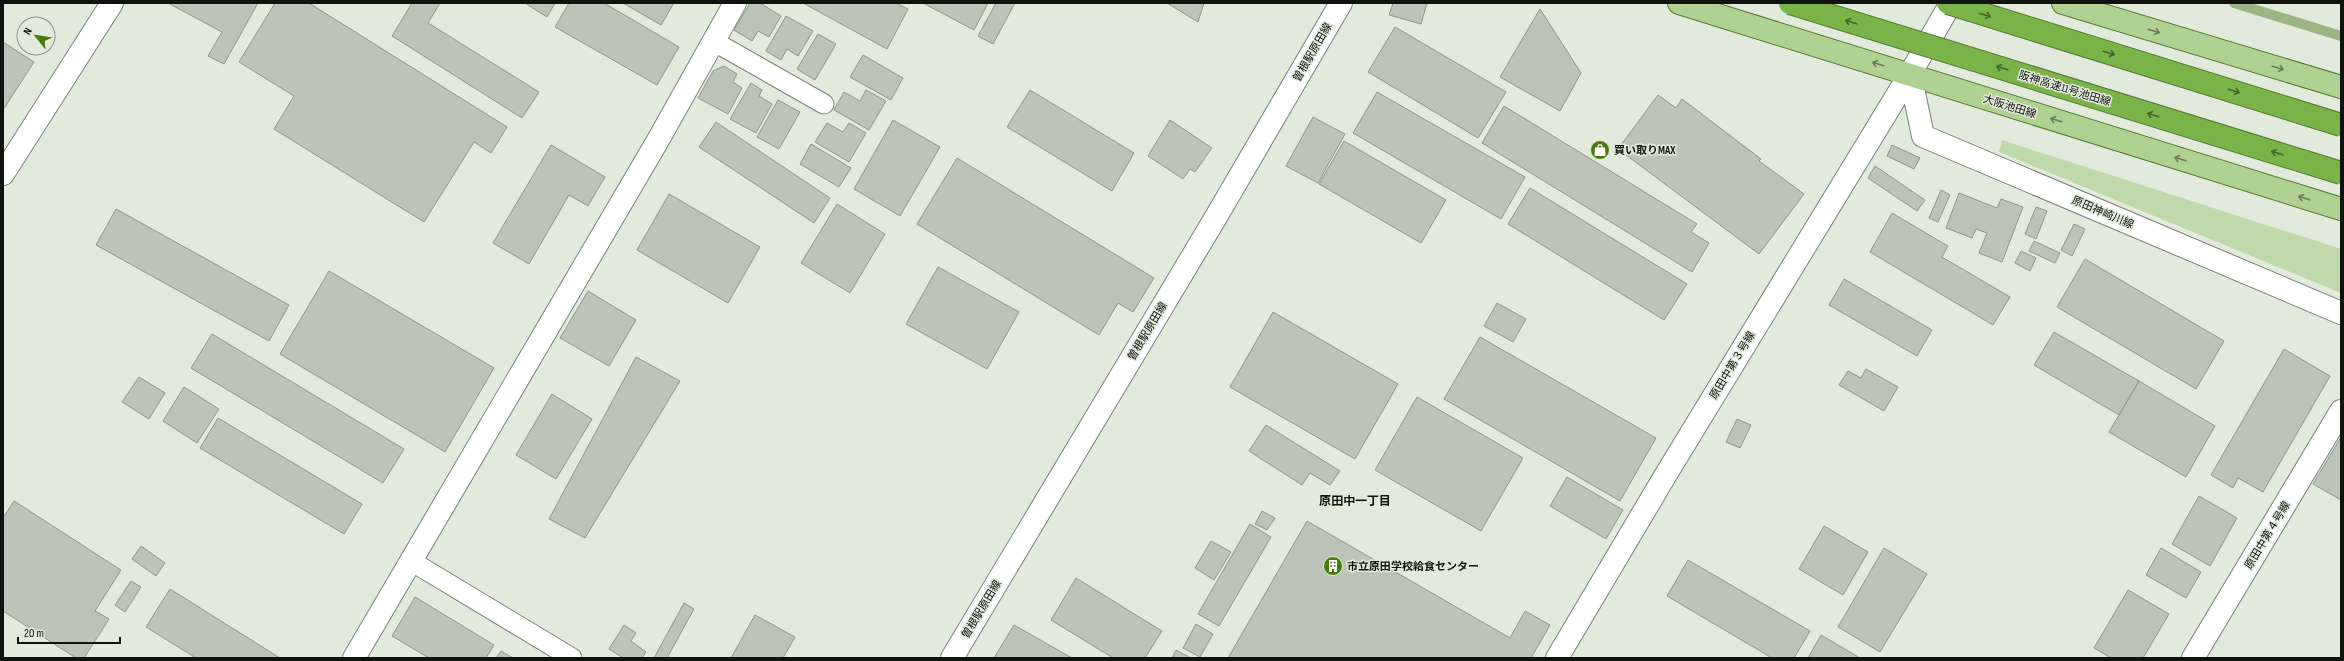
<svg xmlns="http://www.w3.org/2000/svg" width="2344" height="661" viewBox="0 0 2344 661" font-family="'Sofia Sans Condensed','Noto Sans JP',sans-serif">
  <rect width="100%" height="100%" fill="#e2eadc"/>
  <!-- green -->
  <path fill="#bed9ab" d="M2002,140L2341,249V293L1999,152Z"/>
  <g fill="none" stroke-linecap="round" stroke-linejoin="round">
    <!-- stream -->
    <path stroke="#9ab687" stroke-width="10" d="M2234,3L2341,36"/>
  </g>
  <!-- building -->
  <path fill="#bcc4b7" stroke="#8f968a" d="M168,3H258L224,64L208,56L222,32Z
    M275,3H309L507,127L491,153L474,142L424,222L274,129L294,96L239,62Z
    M412,3H440L428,23L539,92L522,118L392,36Z
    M525,3H555L547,17Z
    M569,3H604L679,47L657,85L555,27Z
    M623,3H674L661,25Z
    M750,3H760L781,16L769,37L758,31L752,41L734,30Z
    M803,3H896L908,9L887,49Z
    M923,3H988L974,30Z
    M996,3H1015L993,44L978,36Z
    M1167,3H1204L1198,22Z
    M1393,3H1427L1421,24L1389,15Z
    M1540,9L1581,73L1560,111L1500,77Z
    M786,16L813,31L798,56L787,49L781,60L766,51Z
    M1395,27L1506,92L1478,138L1368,72Z
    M818,34L836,44L815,80L797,69Z
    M3,42L34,62L3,110Z
    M863,55L903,78L891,100L850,77Z
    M724,66L737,74L733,82L742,88L728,114L698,98L713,71Z
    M751,83L762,90L759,96L772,104L756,133L730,119Z
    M866,90L886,101L869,130L834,110L844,92L860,101Z
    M1030,90L1134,153L1112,191L1007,127Z
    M1377,92L1525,177L1501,219L1353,133Z
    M1658,95L1676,108L1682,99L1761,159L1759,161L1804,194L1759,254L1618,149Z
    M778,100L800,112L779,149L757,137Z
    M1504,106L1697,224L1691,232L1709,243L1692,272L1482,143Z
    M1313,117L1345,134L1318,183L1286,166Z
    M893,120L940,147L900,216L854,189Z
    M1170,120L1212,148L1195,172L1190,169L1183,179L1148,156Z
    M716,122L830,198L814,223L699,147Z
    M827,123L843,132L849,123L866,133L849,162L815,142Z
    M1344,141L1446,200L1421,243L1319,184Z
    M811,144L851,168L839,187L800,164Z
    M551,145L605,177L588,206L569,195L529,264L493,243Z
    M1892,145L1920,158L1914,169L1887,156Z
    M957,158L1154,278L1133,312L1118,303L1099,335L917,224Z
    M1875,166L1925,200L1917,211L1868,178Z
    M1530,188L1687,284L1664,320L1508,224Z
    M1941,190L1950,195L1938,222L1929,218Z
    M1959,193L1997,208L2001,199L2023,207L2002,262L1979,253L1987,233L1976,229L1972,238L1946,228Z
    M669,194L760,247L728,303L637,250Z
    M837,204L885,234L850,293L801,263Z
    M2036,207L2047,211L2036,239L2025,234Z
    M116,209L289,305L269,341L96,245Z
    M1892,213L1948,246L1942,257L2010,297L1993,325L1870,252Z
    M2074,224L2085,229L2072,256L2061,250Z
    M2034,241L2060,253L2055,263L2029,251Z
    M2021,251L2036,258L2030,271L2015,263Z
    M2085,259L2224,341L2196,389L2057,307Z
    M938,267L1019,312L987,369L906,324Z
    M329,271L494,368L445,452L280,354Z
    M1844,279L1932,330L1917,356L1829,305Z
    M588,291L636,320L609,366L560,338Z
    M1497,303L1526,319L1513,342L1484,326Z
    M1273,312L1398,384L1355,459L1230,387Z
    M2054,332L2139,381L2119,415L2034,365Z
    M212,334L404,449L383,483L191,368Z
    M1480,337L1656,438L1620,501L1444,399Z
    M2284,349L2330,376L2263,492L2238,478L2233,488L2211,475Z
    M636,357L680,381L585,538L549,519Z
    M1866,369L1898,387L1884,411L1839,385L1848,371L1861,378Z
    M139,377L165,393L149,419L122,402Z
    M2139,381L2215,426L2186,477L2109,432Z
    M184,387L219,409L197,443L163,421Z
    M552,394L592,419L556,479L516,455Z
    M1417,397L1523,458L1481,531L1375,470Z
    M218,418L362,504L344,534L200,448Z
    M1737,419L1751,425L1740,448L1726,442Z
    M1266,425L1340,471L1330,485L1310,473L1302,485L1249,451Z
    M2341,437V500L2313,484Z
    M1567,477L1623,510L1606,539L1550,506Z
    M2199,496L2237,518L2210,566L2172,544Z
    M14,501L121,570L95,611L109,619L84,658H76L3,611V518Z
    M1262,511L1275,518L1267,530L1255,524Z
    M1307,521L1510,638L1525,611L1550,625L1531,658H1228Z
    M1250,524L1271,537L1219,626L1198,614Z
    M1824,526L1868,552L1843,595L1799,569Z
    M1211,541L1231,552L1214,580L1195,568Z
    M141,546L165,563L156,576L132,559Z
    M1884,548L1927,574L1880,652L1838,627Z
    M2161,548L2201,572L2186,598L2146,575Z
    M1688,560L1810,631L1794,658H1772L1667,596Z
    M1076,578L1162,631L1145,658H1113L1051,620Z
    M131,581L141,587L125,612L115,605Z
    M170,589L280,658H196L146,627Z
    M2128,590L2169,614L2143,658H2111L2094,648Z
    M415,597L494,645L486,658H429L392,636Z
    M684,603L694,609L667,658H654Z
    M755,615L795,637L783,658H731Z
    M1196,624L1213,634L1200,657L1183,648Z
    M624,625L636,633L631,641L646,652L642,658H623L609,649Z
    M1014,625L1072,658H994Z
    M1821,635L1860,658H1808Z
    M1176,650L1191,658H1172Z
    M501,651L513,658H496Z"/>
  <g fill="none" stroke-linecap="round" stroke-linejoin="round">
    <!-- service casing -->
    <g stroke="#7a8176" stroke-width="21">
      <path id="service" d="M713,41L824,104
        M411,561L572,658"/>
    </g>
    <!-- minor casing -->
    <g stroke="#7a8176" stroke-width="24">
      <path id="minor" d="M3,174L112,3
        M354,658L657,142L735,3
        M952,658L1216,217L1341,3
        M1557,658L1665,476L1910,74L1951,3
        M2193,658L2341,411"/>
    </g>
    <!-- tertiary casing -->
    <g stroke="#7a8176" stroke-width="24">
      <path id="tertiary" d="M1910,74L1923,136L2341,313"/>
    </g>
    <!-- primary casing -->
    <g stroke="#557b34" stroke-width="24">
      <path id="primary" d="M1679,3L2341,209
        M2063,3L2341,87"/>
    </g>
    <!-- service -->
    <use href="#service" stroke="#fff" stroke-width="19"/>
    <!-- minor -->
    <use href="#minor" stroke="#fff" stroke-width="22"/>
    <!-- tertiary -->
    <use href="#tertiary" stroke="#fff" stroke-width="22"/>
    <!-- primary -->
    <use href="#primary" stroke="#afd292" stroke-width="22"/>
    <!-- motorway-bridge casing -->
    <g stroke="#557b34" stroke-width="24" stroke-linecap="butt">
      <path id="motorway-bridge" d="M1790,3L2341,173
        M1948,3L2341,125"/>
    </g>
    <!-- motorway-bridge -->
    <use href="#motorway-bridge" stroke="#7ab449" stroke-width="22"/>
  </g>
  <!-- one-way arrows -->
  <defs><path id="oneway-shaft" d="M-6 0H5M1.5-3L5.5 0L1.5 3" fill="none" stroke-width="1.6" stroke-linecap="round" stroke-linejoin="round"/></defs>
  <g stroke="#45632c">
    <use href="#oneway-shaft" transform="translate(1985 15) rotate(17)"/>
    <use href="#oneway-shaft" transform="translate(1851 22) rotate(-163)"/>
    <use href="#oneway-shaft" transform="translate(2109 53) rotate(17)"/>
    <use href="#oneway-shaft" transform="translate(2002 68) rotate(-163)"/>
    <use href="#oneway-shaft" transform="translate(2234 91) rotate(17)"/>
    <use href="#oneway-shaft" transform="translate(2153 115) rotate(-163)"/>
    <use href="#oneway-shaft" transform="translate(2277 153) rotate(-163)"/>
  </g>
  <g stroke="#677c57">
    <use href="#oneway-shaft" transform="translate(2154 31) rotate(17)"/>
    <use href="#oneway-shaft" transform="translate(1878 64) rotate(-163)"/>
    <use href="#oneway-shaft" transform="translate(2278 68) rotate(17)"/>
    <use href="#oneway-shaft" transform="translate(2056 120) rotate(-163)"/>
    <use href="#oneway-shaft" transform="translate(2180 159) rotate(-163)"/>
    <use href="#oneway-shaft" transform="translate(2304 198) rotate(-163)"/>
  </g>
  <!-- icons -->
  <defs>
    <g id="shop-disc" transform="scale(1)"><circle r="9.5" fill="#487b0a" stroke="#e2eadc"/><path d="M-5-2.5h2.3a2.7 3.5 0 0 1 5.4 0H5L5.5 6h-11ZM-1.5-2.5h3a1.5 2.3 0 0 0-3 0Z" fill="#fff"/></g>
    <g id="building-disc" transform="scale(1)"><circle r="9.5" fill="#487b0a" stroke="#e2eadc"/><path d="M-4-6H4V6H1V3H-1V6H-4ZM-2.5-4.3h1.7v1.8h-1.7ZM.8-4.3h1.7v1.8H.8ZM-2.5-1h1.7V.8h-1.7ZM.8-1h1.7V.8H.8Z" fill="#fff"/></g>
  </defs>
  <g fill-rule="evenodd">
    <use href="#shop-disc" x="1600" y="150"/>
    <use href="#building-disc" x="1333" y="566"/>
  </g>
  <g text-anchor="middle" stroke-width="3" stroke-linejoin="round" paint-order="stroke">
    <!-- street labels -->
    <g font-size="11" fill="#10120e" stroke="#e2eadc">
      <text transform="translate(1312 52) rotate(-60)" y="4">曽根駅原田線</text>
      <text transform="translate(2065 88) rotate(17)" y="4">阪神高速11号池田線</text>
      <text transform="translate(2010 106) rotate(17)" y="4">大阪池田線</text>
      <text transform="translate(2103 212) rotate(23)" y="4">原田神崎川線</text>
      <text transform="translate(1147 331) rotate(-59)" y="4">曽根駅原田線</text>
      <text transform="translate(1732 365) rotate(-59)" y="4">原田中第３号線</text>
      <text transform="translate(2267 535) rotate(-59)" y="4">原田中第４号線</text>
      <text transform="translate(981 609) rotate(-59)" y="4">曽根駅原田線</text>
    </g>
    <!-- poi labels -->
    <g font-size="11" font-weight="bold" fill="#10120e" stroke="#e2eadc" text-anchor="start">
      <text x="1614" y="154">買い取りMAX</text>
      <text x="1347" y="570">市立原田学校給食センター</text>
    </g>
    <!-- neighbourhood labels -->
    <g font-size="12" font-weight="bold" fill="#10120e" stroke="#e2eadc">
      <text x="1355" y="505">原田中一丁目</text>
    </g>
  </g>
  <!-- border -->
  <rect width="2344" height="661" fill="none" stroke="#10120e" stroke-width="8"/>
  <!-- north arrow -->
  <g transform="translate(36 36) rotate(300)"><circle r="19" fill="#e2eadc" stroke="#8e948a"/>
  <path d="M0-3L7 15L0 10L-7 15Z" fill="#487b0a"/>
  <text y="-6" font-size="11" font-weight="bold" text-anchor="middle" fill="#10120e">N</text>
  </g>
  <!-- scale -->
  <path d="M18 637v6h102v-6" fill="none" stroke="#10120e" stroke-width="2"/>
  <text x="24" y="637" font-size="12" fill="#10120e" stroke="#e2eadc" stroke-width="3" paint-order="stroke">20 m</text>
</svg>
